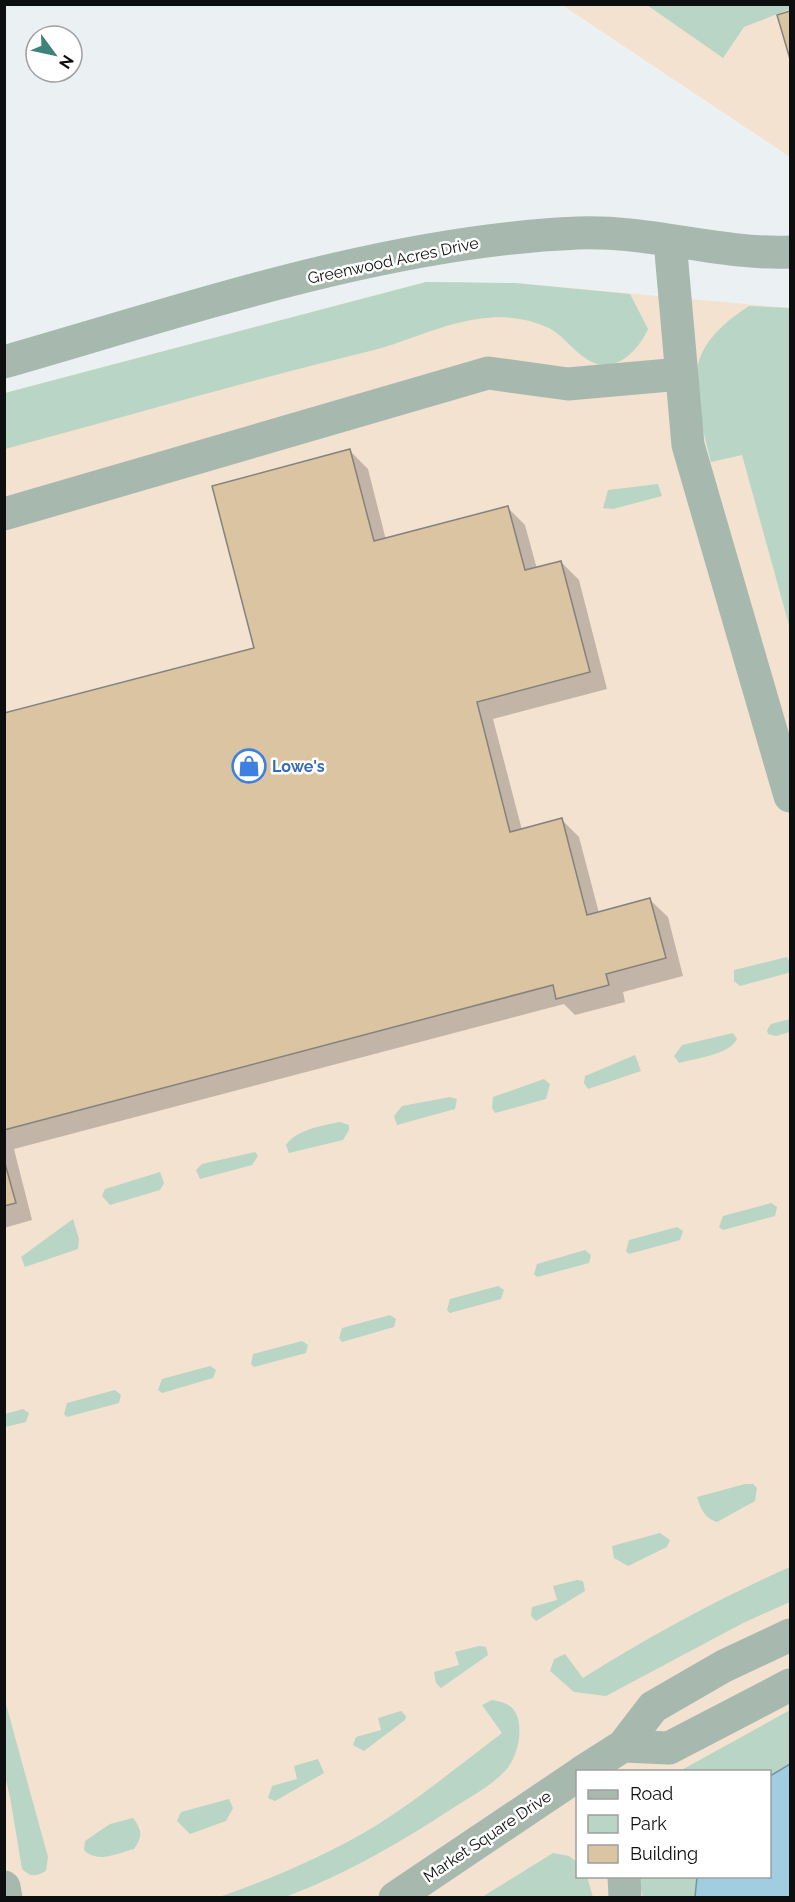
<svg xmlns="http://www.w3.org/2000/svg" width="795" height="1902" viewBox="0 0 795 1902" font-family="Raleway,sans-serif">
  <rect width="100%" height="100%" fill="#ebf0f3"/>
  <!-- commercial -->
  <path fill="#f3e2d0" fill-rule="evenodd" d="M562,5H790V157Z
    M426,282L515,283L790,308V1897L5,1898V393ZM578,1772H770V1876H578Z"/>
  <!-- green -->
  <path fill="#b9d5c5" d="M719,4L790,5V9L744,27L723,58L647,5Z
    M426,282L515,283L630,294L648,329C638,351 614,376 588,360C573,351 564,336 549,328C526,318 503,315 478,319C441,324 409,341 374,350C250,380 127,416 5,449V393Z
    M749,306L790,308V629L742,455L711,462C693,388 677,353 749,306Z
    M658,484L662,496L613,509L603,508L608,490Z
    M787,957L790,962V971L788,973L740,986L734,981V970Z
    M790,1019V1032L776,1036L768,1034L767,1030L771,1024Z
    M733,1033L737,1039C729,1055 696,1058 679,1063L674,1056L682,1045Z
    M635,1055L641,1071L588,1089L584,1083L585,1076Z
    M544,1079L550,1084L546,1099L495,1113L492,1108L493,1097Z
    M450,1097L457,1099L455,1109L397,1125L394,1116L402,1106Z
    M340,1122L349,1125V1130L343,1140L289,1153L286,1145C296,1130 323,1125 340,1122Z
    M255,1152L258,1156L252,1165L200,1179L196,1170L202,1164Z
    M160,1172L164,1183L160,1190L110,1205L102,1196L105,1189Z
    M771,1203L777,1207L775,1216L723,1230L719,1227L723,1216Z
    M73,1219L79,1239L78,1249L25,1267L21,1257Z
    M677,1227L683,1231L680,1240L629,1254L626,1251L629,1240Z
    M585,1250L591,1255L589,1263L537,1277L534,1274L537,1264Z
    M498,1286L504,1290L501,1299L450,1313L447,1310L450,1299Z
    M390,1315L396,1319L394,1327L342,1342L339,1338L342,1328Z
    M302,1341L308,1345L306,1353L254,1367L251,1364L253,1354Z
    M210,1366L216,1370L213,1378L162,1393L158,1390L162,1379Z
    M115,1390L121,1395L119,1403L67,1417L64,1414L67,1403Z
    M23,1409L29,1413L26,1422L5,1427V1414Z
    M745,1484H753L757,1488L755,1501L717,1522C704,1518 701,1509 697,1497Z
    M660,1533L670,1540L667,1547L628,1566L614,1558L612,1546Z
    M790,1567V1602L743,1623L606,1696L574,1692L550,1671L554,1659L565,1654L583,1678C650,1636 718,1599 790,1567Z
    M577,1580L583,1581L585,1591L536,1621L531,1616L532,1607L557,1600L553,1586Z
    M479,1646L486,1647L488,1655L441,1688L436,1683L434,1672L459,1665L455,1652Z
    M4,1697L48,1857L46,1871C35,1877 31,1877 22,1869L10,1797L5,1776Z
    M492,1700C508,1702 517,1708 519,1724C521,1740 516,1759 505,1771C491,1786 470,1797 453,1808C401,1842 346,1874 288,1896C272,1902 237,1898 219,1897C274,1878 327,1855 377,1825C421,1797 461,1764 502,1733L482,1705Z
    M790,1710V1764L770,1776V1772H678Z
    M401,1711L406,1716L405,1720L364,1751L353,1745L356,1737L381,1730L378,1718Z
    M318,1759L324,1773L275,1801L268,1798L272,1786L297,1779L294,1766Z
    M229,1799L233,1808L226,1821L190,1834L177,1821L181,1812Z
    M133,1818C142,1830 143,1836 134,1849C118,1853 98,1864 84,1850L85,1841L110,1824Z
    M553,1853L569,1856L577,1862L578,1876L587,1877L593,1897H482Z
    M638,1877H697L695,1897H643Z"/>
  <!-- water -->
  <path fill="#a1cde0" stroke="#7594a1" stroke-width="1.5" d="M790,1764V1897H695L697,1877L770,1876V1776Z"/>
  <!-- shadow -->
  <path fill="#0003" d="M790,12V54L779,16Z
    M350,451L368,469L386,540L508,508L525,525L537,569L561,562L579,580L607,689L493,719L522,830L562,820L579,837L599,913L650,900L668,917L683,976L623,992L625,1002L575,1015L564,1004L14,1149L32,1220L4,1228V715L256,649Z"/>
  <!-- building -->
  <path fill="#dac4a1" stroke="#85827e" stroke-width="1.5" d="M790,11V59L777,15Z
    M350,449L374,541L508,506L525,570L561,561L590,672L477,702L510,832L562,818L587,915L650,898L666,958L606,974L609,985L556,999L553,985L4,1130V713L254,648L212,486Z
    M4,1160L16,1203L4,1206Z"/>
  <g fill="none" stroke-linecap="round" stroke-linejoin="round">
    <!-- minor -->
    <path stroke="#a7b9af" stroke-width="33" d="M670,241L688,445L790,796
      M4,362C189,309 386,241 578,233C649,230 720,255 790,252
      M4,514L488,373L568,384L681,374
      M623,1746L669,1748L790,1685
      M582,1772L623,1746L653,1707L724,1666L790,1635
      M624,1876L625,1898
      M4,1887L6,1898
      M395,1898L578,1775"/>
  </g>
  <!-- icons -->
  <defs>
    <g id="shop-ring" transform="scale(1.725)"><circle r="9.5" fill="#fff" stroke="#3f7fe0" stroke-width="1.5"/><path d="M-5-2.5h2.3a2.7 3.5 0 0 1 5.4 0H5L5.5 6h-11ZM-1.5-2.5h3a1.5 2.3 0 0 0-3 0Z" fill="#3f7fe0"/></g>
  </defs>
  <g fill-rule="evenodd">
    <use href="#shop-ring" x="249" y="766"/>
  </g>
  <g text-anchor="middle" stroke-width="5" stroke-linejoin="round" paint-order="stroke">
    <!-- street labels -->
    <g font-size="16" fill="#0d0e0f" stroke="#fff">
      <text transform="translate(393 260) rotate(-12)" y="6">Greenwood Acres Drive</text>
      <text transform="translate(487 1836) rotate(-34)" y="6">Market Square Drive</text>
    </g>
    <!-- shop labels -->
    <g font-size="16" font-weight="bold" fill="#366cbe" stroke="#fff" text-anchor="start">
      <text x="272" y="772">Lowe's</text>
    </g>
  </g>
  <!-- border -->
  <rect width="795" height="1902" fill="none" stroke="#0d0e0f" stroke-width="12"/>
  <!-- legend -->
  <rect x="576" y="1770" width="195" height="108" fill="#ffffff" stroke="#9e9f9f" stroke-width="1.5"/>
  <rect x="588" y="1790" width="30" height="9" fill="#a7b9af" stroke="#9e9f9f" stroke-width="1.5"/>
  <text x="630" y="1800" font-size="18" fill="#0d0e0f">Road</text>
  <rect x="588" y="1815" width="30" height="18" fill="#b9d5c5" stroke="#9e9f9f" stroke-width="1.5"/>
  <text x="630" y="1830" font-size="18" fill="#0d0e0f">Park</text>
  <rect x="588" y="1845" width="30" height="18" fill="#dac4a1" stroke="#9e9f9f" stroke-width="1.5"/>
  <text x="630" y="1860" font-size="18" fill="#0d0e0f">Building</text>
  <!-- north arrow -->
  <g transform="translate(54 54) rotate(123)"><circle r="28" fill="#ffffff" stroke="#9e9f9f" stroke-width="1.5"/>
  <path d="M0-4.5L10 22L0 15L-10 22Z" fill="#3d837b"/>
  <text y="-9" font-size="16" font-weight="bold" text-anchor="middle" fill="#0d0e0f">N</text>
  </g>
</svg>
